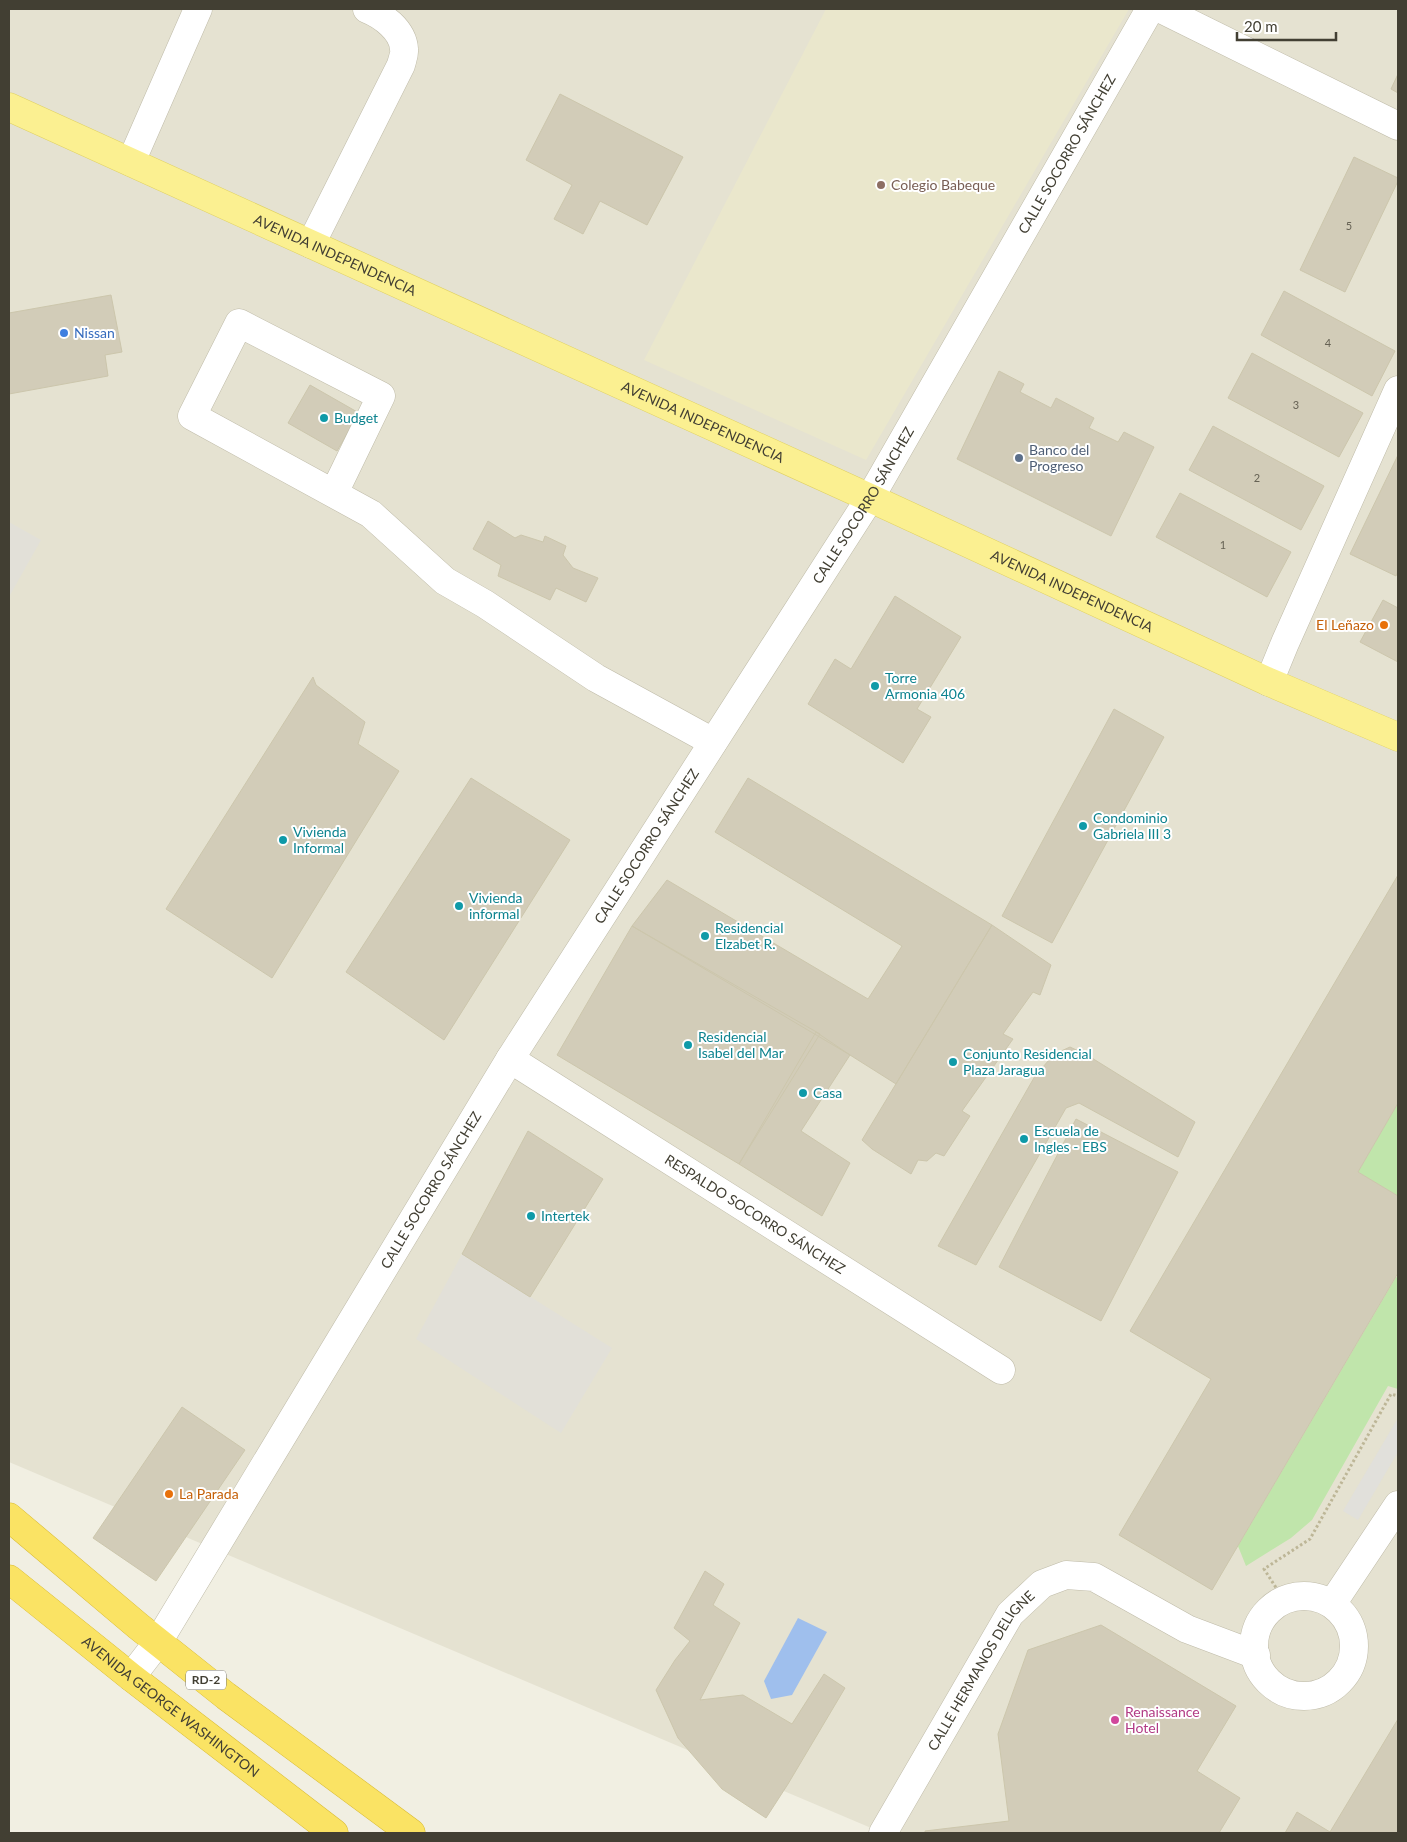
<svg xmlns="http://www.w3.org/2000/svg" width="1407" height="1842" viewBox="0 0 1407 1842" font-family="Lato,sans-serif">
  <rect width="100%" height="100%" fill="#f1efe2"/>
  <!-- residential -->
  <path fill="#e5e2d1" d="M9,9H1398V1833H883L9,1462Z"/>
  <!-- industrial -->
  <path fill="#e2e0d8" d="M9,522L41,540L9,597Z
    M462,1254L612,1348L561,1433L416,1339Z"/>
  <!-- education -->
  <path fill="#eae7cc" d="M826,9H1129L866,460L644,360Z"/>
  <!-- green -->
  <path fill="#c0e5ab" d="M1398,1103V1196L1358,1172Z
    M1396,1277L1398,1278V1389L1388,1386L1312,1520L1291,1538L1246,1566L1238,1546Z"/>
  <!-- parking -->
  <path fill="#e1e0db" d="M1398,1418V1452L1358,1520L1343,1511Z"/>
  <!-- water -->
  <path fill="#9fbfed" d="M798,1618L827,1632L792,1695L771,1699L764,1681Z"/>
  <!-- building -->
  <path fill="#d2ccb8" stroke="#ccc6ac" d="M1398,74V93L1391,89Z
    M560,94L683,157L647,225L600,201L583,234L554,219L572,185L526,160Z
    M1354,157L1398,178V181L1345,292L1300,270Z
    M1284,291L1395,351L1372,396L1261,335Z
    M111,295L122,352L105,355L108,376L9,394V313Z
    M1252,353L1363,413L1339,457L1228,398Z
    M999,371L1024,384L1020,392L1051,408L1056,398L1094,418L1089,428L1118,442L1124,432L1154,447L1111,536L957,459Z
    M310,385L359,413L337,451L288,423Z
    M1213,426L1324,486L1301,530L1189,470Z
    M1398,455V571L1396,576L1350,554Z
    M1180,493L1291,552L1267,597L1156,537Z
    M488,521L515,538L521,535L543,542L545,536L566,546L563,555L573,568L598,578L586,602L556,588L550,600L498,576L501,565L473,549Z
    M895,596L961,637L917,709L931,717L903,763L808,704L835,659L851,669Z
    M1383,600L1398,608V662L1360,642Z
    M313,677L316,685L365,722L358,744L399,771L272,978L166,909Z
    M1114,709L1164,737L1052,943L1002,916Z
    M471,778L570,840L444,1040L346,972Z
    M748,778L992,925L896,1084L850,1055L632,926L667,880L868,999L902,946L715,832Z
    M1398,875V1103L1358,1172L1398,1196V1273L1212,1590L1119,1535L1211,1379L1130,1331Z
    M992,925L1051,965L1040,995L1033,992L1003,1034L1013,1039L962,1111L970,1116L944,1156L936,1153L927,1161L918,1160L911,1174L872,1149L862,1140Z
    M632,926L820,1034L739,1164L557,1055Z
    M816,1032L850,1055L801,1131L850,1163L822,1216L739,1164Z
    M1070,1047L1087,1055L1195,1122L1178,1157L1079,1103L1066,1108L976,1265L938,1246L1035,1076L1049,1060L1059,1052Z
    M1076,1119L1178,1172L1101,1321L999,1267Z
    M528,1131L603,1179L530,1297L462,1254Z
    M182,1407L245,1450L156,1581L93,1538Z
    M705,1571L724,1584L713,1605L740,1623L700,1700L743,1695L792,1724L824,1674L845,1688L788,1784L766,1818L722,1789L678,1738L656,1690L675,1660L690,1641L674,1628Z
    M1101,1625L1236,1706L1197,1771L1240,1798L1219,1833H925V1831L1009,1821L998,1734L1028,1650Z
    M1398,1719V1833H1285L1297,1812L1330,1832Z"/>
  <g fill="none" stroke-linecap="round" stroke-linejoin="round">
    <!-- minor casing -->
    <g stroke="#bfbba8" stroke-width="29">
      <g id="minor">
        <path d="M1161,9L1398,126"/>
        <path d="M131,162L198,9"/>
        <path d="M311,244L401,65C402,60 405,54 404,49C403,30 382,15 367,9"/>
        <path d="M334,493L381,396L239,323L192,416L371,514L445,581L485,604L596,678L713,742"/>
        <path d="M1269,682L1285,643L1398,390"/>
        <path id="s1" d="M510,1059L1001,1370"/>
        <circle cx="1304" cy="1646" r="50"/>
        <path d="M1332,1604L1398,1505"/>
        <path id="s2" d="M131,1677L158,1642L510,1059L870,498L1150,9"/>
        <path id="s3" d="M883,1833L1010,1614L1042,1584L1066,1575L1094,1577L1187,1629L1256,1655"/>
      </g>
    </g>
    <!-- major casing -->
    <g stroke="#dfd062" stroke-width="29">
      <g id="major">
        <path id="s4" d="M9,107L870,498L1269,682L1398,737"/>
      </g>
    </g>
    <!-- highway casing -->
    <g stroke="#d8ba35" stroke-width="29">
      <g id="highway">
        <path d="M9,1517L138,1626L226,1696L411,1833"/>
        <path id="s5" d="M9,1579L131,1677L334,1833"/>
      </g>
    </g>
    <!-- path -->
    <path stroke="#bdb697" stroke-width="3" stroke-dasharray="2.5 2.5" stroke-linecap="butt" d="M1284,1600L1264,1569L1310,1539L1391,1394L1398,1396"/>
    <!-- minor -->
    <use href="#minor" stroke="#fff" stroke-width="28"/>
    <!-- major -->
    <use href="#major" stroke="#fbf091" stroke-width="28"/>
    <!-- highway -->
    <use href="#highway" stroke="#fae364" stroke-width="28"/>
  </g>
  <!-- markers -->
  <circle fill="#8d6e63" stroke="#fff" stroke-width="2" cx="881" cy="185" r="5"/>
  <circle fill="#3f7fe0" stroke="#fff" stroke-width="2" cx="64" cy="333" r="5"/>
  <g fill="#0f9aa8" stroke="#fff" stroke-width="2">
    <circle cx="324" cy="418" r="5"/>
    <circle cx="875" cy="686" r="5"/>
    <circle cx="1083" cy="826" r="5"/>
    <circle cx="283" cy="840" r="5"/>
    <circle cx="459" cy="906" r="5"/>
    <circle cx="705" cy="936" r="5"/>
    <circle cx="688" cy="1045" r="5"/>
    <circle cx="953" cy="1062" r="5"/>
    <circle cx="803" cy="1093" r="5"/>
    <circle cx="1024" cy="1139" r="5"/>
    <circle cx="531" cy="1216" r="5"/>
  </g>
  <circle fill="#5c6f8a" stroke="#fff" stroke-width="2" cx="1019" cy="458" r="5"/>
  <g fill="#e8710a" stroke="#fff" stroke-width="2">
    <circle cx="1384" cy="625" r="5"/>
    <circle cx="169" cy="1494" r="5"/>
  </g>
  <circle fill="#d1479c" stroke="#fff" stroke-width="2" cx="1115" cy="1720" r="5"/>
  <g text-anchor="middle" stroke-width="4" stroke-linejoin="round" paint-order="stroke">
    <!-- number labels -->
    <g font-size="11" fill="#666254">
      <text x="1349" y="230">5</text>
      <text x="1328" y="347">4</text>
      <text x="1296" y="409">3</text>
      <text x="1257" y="482">2</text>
      <text x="1223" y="549">1</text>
    </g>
    <!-- shield labels -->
    <rect fill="#fff" stroke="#7b7970" stroke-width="1" x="186" y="1670.5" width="40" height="19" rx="4"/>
    <g font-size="12" font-weight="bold" fill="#423f33">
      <text x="206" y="1684">RD-2</text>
    </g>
    <!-- street labels -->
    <g font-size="14" fill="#423f33" stroke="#fff">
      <text dy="5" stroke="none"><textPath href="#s2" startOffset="1788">CALLE SOCORRO SÁNCHEZ</textPath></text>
      <text dy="5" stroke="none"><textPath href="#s4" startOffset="358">AVENIDA INDEPENDENCIA</textPath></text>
      <text dy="5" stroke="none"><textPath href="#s4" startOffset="762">AVENIDA INDEPENDENCIA</textPath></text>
      <text dy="5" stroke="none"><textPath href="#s2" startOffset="1382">CALLE SOCORRO SÁNCHEZ</textPath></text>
      <text dy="5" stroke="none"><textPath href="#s4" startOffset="1168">AVENIDA INDEPENDENCIA</textPath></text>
      <text dy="5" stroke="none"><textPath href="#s2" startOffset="978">CALLE SOCORRO SÁNCHEZ</textPath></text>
      <text dy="5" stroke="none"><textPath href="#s2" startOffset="572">CALLE SOCORRO SÁNCHEZ</textPath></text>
      <text dy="5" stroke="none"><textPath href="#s1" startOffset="290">RESPALDO SOCORRO SÁNCHEZ</textPath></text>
      <text dy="5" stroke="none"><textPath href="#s3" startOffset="190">CALLE HERMANOS DELIGNE</textPath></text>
      <text dy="5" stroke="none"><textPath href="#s5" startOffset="206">AVENIDA GEORGE WASHINGTON</textPath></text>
    </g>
    <!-- education labels -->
    <g font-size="14" fill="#785e54" stroke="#fff" text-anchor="start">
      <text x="891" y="190">Colegio Babeque</text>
    </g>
    <!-- shop labels -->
    <g font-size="14" fill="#366cbe" stroke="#fff" text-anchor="start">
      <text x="74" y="338">Nissan</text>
    </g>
    <!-- culture labels -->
    <g font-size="14" fill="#0d838f" stroke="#fff" text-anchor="start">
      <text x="334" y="423">Budget</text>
      <text x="885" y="683">Torre<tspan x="885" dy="16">Armonia 406</tspan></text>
      <text x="1093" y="823">Condominio<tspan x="1093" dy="16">Gabriela III 3</tspan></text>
      <text x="293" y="837">Vivienda<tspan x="293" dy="16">Informal</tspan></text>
      <text x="469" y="903">Vivienda<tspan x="469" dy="16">informal</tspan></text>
      <text x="715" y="933">Residencial<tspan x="715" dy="16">Elzabet R.</tspan></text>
      <text x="698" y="1042">Residencial<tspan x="698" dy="16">Isabel del Mar</tspan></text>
      <text x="963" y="1059">Conjunto Residencial<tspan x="963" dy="16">Plaza Jaragua</tspan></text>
      <text x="813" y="1098">Casa</text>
      <text x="1034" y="1136">Escuela de<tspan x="1034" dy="16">Ingles - EBS</tspan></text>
      <text x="541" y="1221">Intertek</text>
    </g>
    <!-- service labels -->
    <g font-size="14" fill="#4e5e75" stroke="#fff" text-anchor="start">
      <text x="1029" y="455">Banco del<tspan x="1029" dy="16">Progreso</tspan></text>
    </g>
    <!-- food labels -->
    <g font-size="14" fill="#c56008" stroke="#fff" text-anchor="end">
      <text x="1374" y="630">El Leñazo</text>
      <text x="179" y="1499" text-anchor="start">La Parada</text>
    </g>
    <!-- hotel labels -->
    <g font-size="14" fill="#b23c85" stroke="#fff" text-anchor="start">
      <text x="1125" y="1717">Renaissance<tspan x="1125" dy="16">Hotel</tspan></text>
    </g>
  </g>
  <!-- border -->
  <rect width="1407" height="1842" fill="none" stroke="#423f33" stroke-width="20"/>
  <!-- scale -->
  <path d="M1237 32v8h99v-8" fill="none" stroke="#423f33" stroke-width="2.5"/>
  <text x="1244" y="32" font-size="15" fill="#423f33" stroke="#ffffff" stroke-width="4" paint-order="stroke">20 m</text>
</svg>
